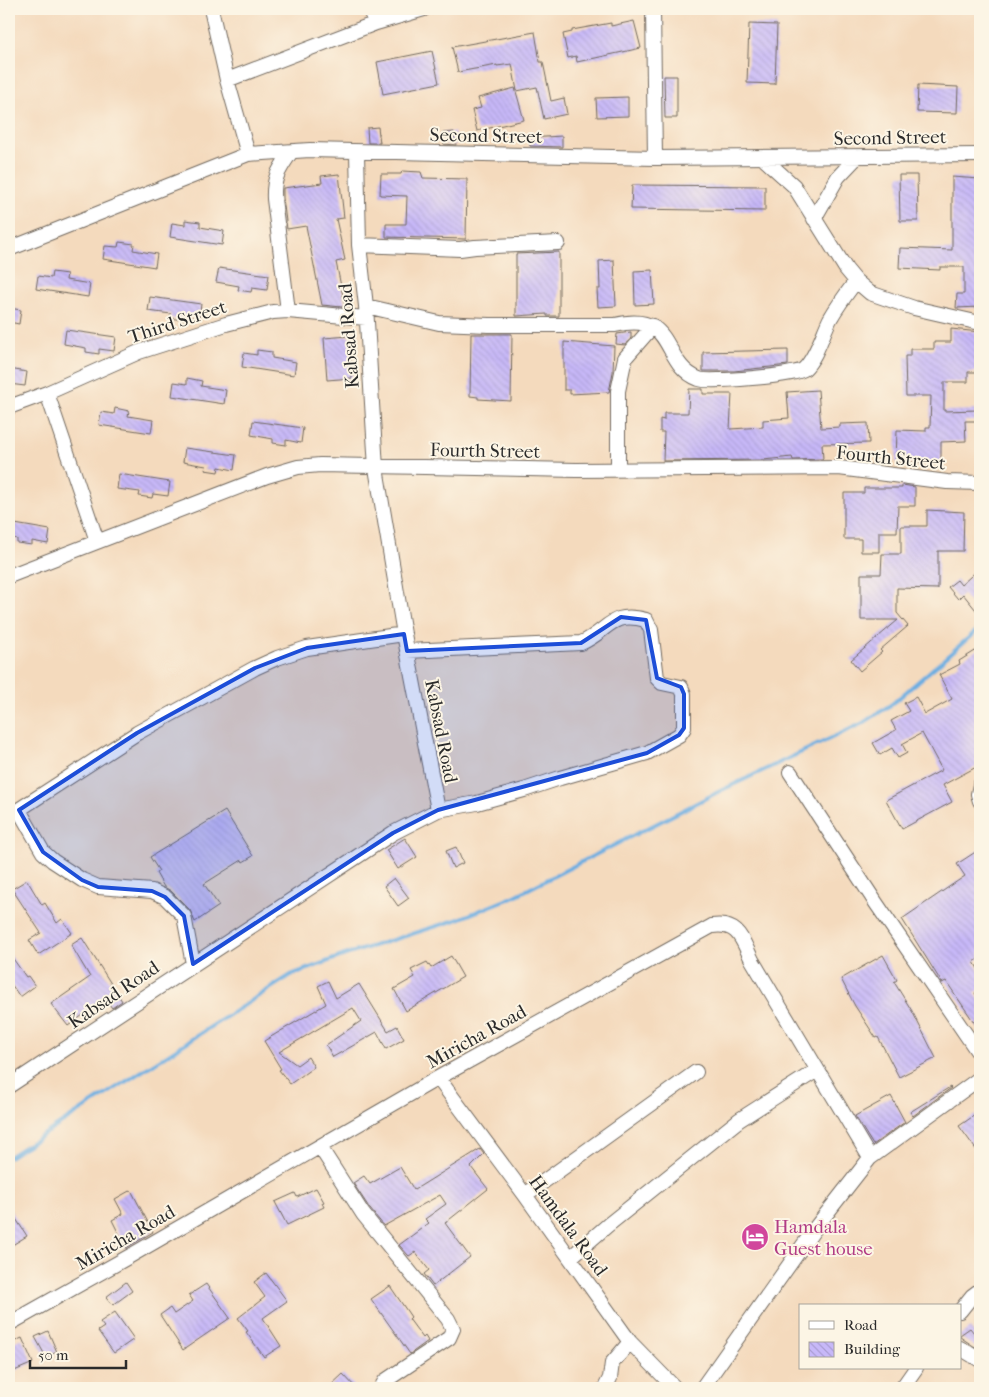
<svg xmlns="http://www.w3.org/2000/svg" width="989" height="1397" viewBox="0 0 989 1397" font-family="'IM FELL French Canon',serif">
  <defs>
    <pattern id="building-back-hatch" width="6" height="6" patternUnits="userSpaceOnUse" patternTransform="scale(1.25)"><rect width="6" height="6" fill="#c7b8f8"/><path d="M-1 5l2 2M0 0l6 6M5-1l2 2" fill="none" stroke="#ab9ed5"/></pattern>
  </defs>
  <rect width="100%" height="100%" fill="#fcf5e5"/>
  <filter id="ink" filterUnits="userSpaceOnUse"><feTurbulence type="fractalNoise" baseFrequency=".02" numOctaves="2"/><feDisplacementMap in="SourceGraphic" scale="10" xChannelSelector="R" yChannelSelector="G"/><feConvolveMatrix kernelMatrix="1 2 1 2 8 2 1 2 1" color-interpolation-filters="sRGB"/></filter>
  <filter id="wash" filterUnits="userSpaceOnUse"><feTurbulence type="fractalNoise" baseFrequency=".0096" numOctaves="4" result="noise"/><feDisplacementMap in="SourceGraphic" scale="20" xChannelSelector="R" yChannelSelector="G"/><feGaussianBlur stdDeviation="1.12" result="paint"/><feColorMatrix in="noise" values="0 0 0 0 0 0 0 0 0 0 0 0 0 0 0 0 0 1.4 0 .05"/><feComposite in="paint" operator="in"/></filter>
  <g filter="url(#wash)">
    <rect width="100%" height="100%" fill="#f4dabd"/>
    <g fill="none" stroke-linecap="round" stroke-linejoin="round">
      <!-- stream -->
      <path stroke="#6daee1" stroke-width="4" d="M9,1157L291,975L345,955L456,920L513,897L720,791L863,723L892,704L980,628"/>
    </g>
    <g id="blocks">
      <!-- building -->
      <path fill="url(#building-back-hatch)" d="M634,21L641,48L577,62L576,56L568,58L563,34L572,32V30L611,23V26Z
        M749,24L777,25L775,84L747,83Z
        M535,32L540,62H543L551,101L564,98L567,114L544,119L537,87L517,91L512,64L497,66V65L458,72L452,47Z
        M432,51L439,83L383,94L377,62Z
        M664,76H677V118H665Z
        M918,85L958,87L957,113L917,112Z
        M515,88L524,120L477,131L472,110L481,108L478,98Z
        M628,97V116L597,117L596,98Z
        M378,127L380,143H368L367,128Z
        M454,132L456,145L444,144L442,133Z
        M562,136V147L530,146L529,138Z
        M402,171L421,172L423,178L467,179L466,239L386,237V224H406L407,196L380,195L381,174H401Z
        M339,174L344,218L336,219L345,260L336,262L345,306L342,307L322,305L306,226L287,229L283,198V188L322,183L321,176Z
        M899,175H917L918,221H900Z
        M952,177L980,179V307L956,308L957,294H964V267H940V270L899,268L900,248L952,250Z
        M632,185L765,186V211L631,209Z
        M185,220L200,222V227L224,231L222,245L170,237L172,223L185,225Z
        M119,242L134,244L133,250L157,254L155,267L103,259L105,246L118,247Z
        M559,252V316H547V314L516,316V254Z
        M614,260L616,306L598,307L597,289H600L599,261Z
        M219,268L269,275L267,290L252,288L251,292L238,290L239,286L216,282Z
        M652,270L654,304L635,305L634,271Z
        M52,272L67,274L66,280L90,284L88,297L36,289L38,276L51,278Z
        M150,297L201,304L199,318L184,316L183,320L170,318L171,314L148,311Z
        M9,308L21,310L19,324L9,322Z
        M951,329L980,332V372H968V382H944V411L978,410L979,421H965L966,441L941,442V463L896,462L897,430L926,431V427H930L931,396H906L905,356H910V349H934V342H951Z
        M66,330L116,337L114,351L99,349V354L86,352V348L64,344Z
        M631,332V338L625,345L616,344L617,334Z
        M471,334H512L511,401L478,399V397L470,396Z
        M349,336L352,378L327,380L324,338Z
        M564,342L614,346L613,372L609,392L570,394V390H564Z
        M257,350L272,352V358L296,362L294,375L242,367L244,353L257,355Z
        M788,350V365L734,371H703V352Z
        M9,369L27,372L25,386L9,384Z
        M187,378L202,381L201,386L226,390L224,404L172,396L174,382L187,384Z
        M689,389H703V394H732L730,429L763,427V420L789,418L787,392L818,390L821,428L840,427V424L868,423L869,443L822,444L823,459L793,460L792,457L763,460L663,461L664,432H660V419L664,420V413H688Z
        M115,408L129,411L128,416L153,420L151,433L99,425L101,412L114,414Z
        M253,421L303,428L301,443L286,440V445L273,443V439L251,435Z
        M185,448L236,455L234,470L219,467L218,472L205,470L206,466L183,462Z
        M119,474L170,482L168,496L153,494L152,498L139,496L140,492L117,489Z
        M902,485L915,487V506H898L897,532H879V552H861V539H844V493H864V488H902Z
        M927,510L964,512L963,551H938V589L897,588V613L908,626L880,650L882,652L860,671L851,660L898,620H861V574H881L882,554H901V526H927Z
        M9,523L50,530L48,544L32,541V545L17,543V539L9,537Z
        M980,568V615L963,594L958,599L948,587L957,580L961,585Z
        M980,648V765L943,785L952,802L902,829L886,800L942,770L922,733L902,744L907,753L898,758L892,748L880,755L873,743L896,730L891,721L909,711L904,703L916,697L925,714L952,699L939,675L960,664L959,661Z
        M225,811L253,856L243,862L242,860L204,884L219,906L195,922L190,910L171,891L164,887L156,873L159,871L150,857Z
        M405,838L417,857L398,869L386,850Z
        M456,847L463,863L453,868L446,851Z
        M980,849V958L974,962L980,972V990L975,993L980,1001V1031L946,981L942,983L902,919L965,876L957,864Z
        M394,878L409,898L398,906L384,886Z
        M27,880L42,905L45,903L57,923L62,919L72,933L38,955L29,940L41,933L12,889Z
        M82,938L122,1001L112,1008L105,999L68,1026L51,1004L90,977L71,945Z
        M9,953L26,977L28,976L35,986L20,997L9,981Z
        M883,955L897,980L894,982L912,1011L936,1058L899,1077L878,1037L876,1038L855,1006L841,979Z
        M451,956L463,977L406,1011L394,989L415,977L411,970L427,962L431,968Z
        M328,981L336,998L359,984L388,1031L397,1026L404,1039L386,1049L377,1032L333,1057L326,1045L361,1021L353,1008L279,1052L297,1065L308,1057L314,1067L290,1084L279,1070L281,1069L264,1041L326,1004L318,986Z
        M950,1087L951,1088L913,1116L910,1112Z
        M891,1096L905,1122L873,1145L855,1116Z
        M975,1115L980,1123V1155L959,1126Z
        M480,1149L484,1154L471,1167L488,1189L445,1223L470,1257L433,1286L424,1274L429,1270L415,1252L409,1256L399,1245L429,1223L425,1219L446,1204L440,1195L384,1226L370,1209L353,1183L364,1176L370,1184L400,1167L414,1190Z
        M316,1188L324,1202L322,1203L324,1207L287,1225L275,1202L295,1193L297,1197Z
        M131,1190L153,1232L126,1248L112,1220L123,1214L115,1199Z
        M9,1208L27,1236L9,1247Z
        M266,1273L287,1301L263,1318L281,1346L264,1357L246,1332L248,1331L238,1318L265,1297L254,1282Z
        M126,1282L132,1291L113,1305L106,1297Z
        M206,1284L230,1318L183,1350L160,1315L170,1308L174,1314L193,1301L189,1295Z
        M390,1286L411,1317L409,1319L423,1338L425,1336L428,1341L410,1354L371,1299Z
        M115,1312L134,1339L114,1353L98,1331L104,1327L100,1322Z
        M980,1327V1342L975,1347L960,1337V1335L970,1328L974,1333Z
        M48,1331L57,1352L46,1357L35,1337Z
        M22,1338L33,1363L12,1372L9,1365V1344Z
        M343,1374L356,1388H328Z"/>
    </g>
  </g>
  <g filter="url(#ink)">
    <use href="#blocks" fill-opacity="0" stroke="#71685e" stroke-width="1"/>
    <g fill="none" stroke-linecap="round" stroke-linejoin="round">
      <!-- minor casing -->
      <g stroke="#71685e" stroke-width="16">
        <path id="minor" d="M211,9L227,80L248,154
          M369,9L376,23
          M653,9L655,158
          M227,80L376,23L424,9
          M763,158L794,186L846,269L856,281L870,293L914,308L980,323
          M814,219L838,177L857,157
          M359,245L460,249L475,247L558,243
          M9,249L248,154L310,150L655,158L980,155
          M366,306L439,323L489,325H615C677,310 660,364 699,379C708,383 796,376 804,369C816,358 823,333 830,319C838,305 847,293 856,281
          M288,311L274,199C273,177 279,170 291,152
          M47,393L97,541
          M9,407L47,393L139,352L226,324L273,312L288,311L366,318
          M618,470V391L625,358L653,326
          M9,576L267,476L298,467L320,465L576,470L839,468L947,482L980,483
          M407,651L581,643C609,631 610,610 646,620L651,630L657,678L662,683L681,687L684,694V728L679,735L647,753L560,778L524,790L477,803L438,810
          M790,772L876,903L980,1055
          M980,785L978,794L980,801
          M19,810L43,852L53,861L82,880L98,887L152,891L165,897L184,916L193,964
          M9,816L137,733L255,668L277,658L307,648L404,634
          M438,1078L525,1195L630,1342L675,1388
          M9,1086L393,833L438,810L404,634L376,468L366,306L359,245L357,152
          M320,1147L363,1214L448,1319L453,1329L449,1338L385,1381L381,1388
          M525,1195L696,1072
          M570,1258L608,1225L739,1120L817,1070
          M960,1311L972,1296L980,1290
          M9,1324L130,1256L438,1078L712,926C739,922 742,940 752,960L870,1158
          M960,1348L980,1360
          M605,1388L610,1378L612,1363L630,1342
          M702,1388L816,1227L870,1158L980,1078
          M902,1388L916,1368"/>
      </g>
      <!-- minor -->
      <use href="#minor" stroke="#fff" stroke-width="14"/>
    </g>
  </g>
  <!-- marked area -->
  <path fill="#1d4ed8" fill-opacity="0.2" stroke="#1d4ed8" stroke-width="4" stroke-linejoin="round" d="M621,617L646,620L657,678L681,687L684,694V728L679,735L647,753L438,810L393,833L193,964L184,916L165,897L152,891L98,887L82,880L43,852L19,810L137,733L255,668L307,648L404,634L407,651L581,643Z"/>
  <!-- icons -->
  <defs>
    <g id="hotel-disc" transform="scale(1.4375)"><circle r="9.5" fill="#d1479c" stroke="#fcf5e5"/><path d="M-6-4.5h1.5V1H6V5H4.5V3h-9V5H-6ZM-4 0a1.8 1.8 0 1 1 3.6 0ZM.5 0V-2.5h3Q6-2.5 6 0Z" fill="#fff"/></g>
  </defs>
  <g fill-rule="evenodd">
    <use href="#hotel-disc" x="755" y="1237"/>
  </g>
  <g text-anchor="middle" stroke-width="4" stroke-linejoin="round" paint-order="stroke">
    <!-- street labels -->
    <g font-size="19" fill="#2b2b2b" stroke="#fcf5e5">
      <text transform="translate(486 135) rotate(1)" y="7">Second Street</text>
      <text transform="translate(890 137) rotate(-1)" y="7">Second Street</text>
      <text transform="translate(177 321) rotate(-18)" y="7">Third Street</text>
      <text transform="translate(348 336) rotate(-94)" y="7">Kabsad Road</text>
      <text transform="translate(485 450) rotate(1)" y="7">Fourth Street</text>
      <text transform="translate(891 457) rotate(6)" y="7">Fourth Street</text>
      <text transform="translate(442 731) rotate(79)" y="7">Kabsad Road</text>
      <text transform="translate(113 994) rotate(-34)" y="7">Kabsad Road</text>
      <text transform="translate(476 1036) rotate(-29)" y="7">Miricha Road</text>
      <text transform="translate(569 1225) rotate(54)" y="7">Hamdala Road</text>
      <text transform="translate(125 1237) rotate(-30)" y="7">Miricha Road</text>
    </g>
    <!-- hotel labels -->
    <g font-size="19" fill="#b23c85" stroke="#fcf5e5" text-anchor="start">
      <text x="774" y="1233">Hamdala<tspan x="774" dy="22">Guest house</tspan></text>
    </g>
  </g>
  <!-- margin -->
  <rect width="989" height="1397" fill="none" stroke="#fcf5e5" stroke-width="30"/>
  <!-- legend -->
  <rect x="799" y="1304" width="162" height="65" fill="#fcf5e5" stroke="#a8a49b"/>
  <rect x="809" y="1321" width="25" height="8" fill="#ffffff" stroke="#a8a49b"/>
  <text x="844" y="1330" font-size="15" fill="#2b2b2b">Road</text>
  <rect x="809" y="1342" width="25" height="15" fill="url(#building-back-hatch)" stroke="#a8a49b"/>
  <text x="844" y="1354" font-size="15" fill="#2b2b2b">Building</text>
  <!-- scale -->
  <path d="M30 1360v8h96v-8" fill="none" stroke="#2b2b2b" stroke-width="2.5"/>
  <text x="38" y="1360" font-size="15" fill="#2b2b2b" stroke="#fcf5e5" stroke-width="4" paint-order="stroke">50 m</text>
</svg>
